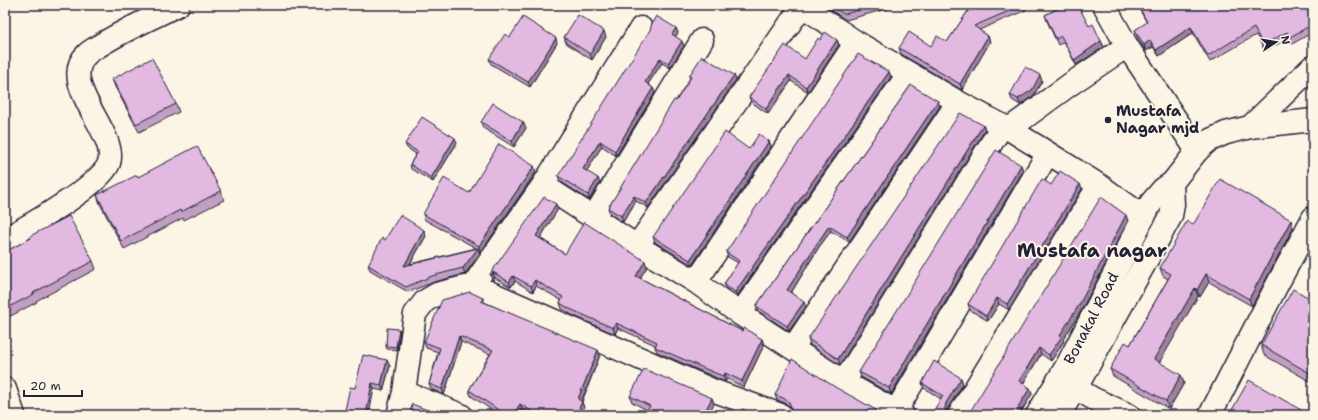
<svg xmlns="http://www.w3.org/2000/svg" width="1318" height="420" viewBox="0 0 1318 420" font-family="'Shantell Sans',sans-serif">
  <rect width="100%" height="100%" fill="#fcf5e5"/>
  <filter id="ink" filterUnits="userSpaceOnUse"><feTurbulence type="fractalNoise" baseFrequency=".025" numOctaves="2"/><feDisplacementMap in="SourceGraphic" scale="8" xChannelSelector="R" yChannelSelector="G"/><feConvolveMatrix kernelMatrix="1 2 1 2 8 2 1 2 1" color-interpolation-filters="sRGB"/></filter>
  <g filter="url(#ink)">
    <g fill="none" stroke-linecap="round" stroke-linejoin="round">
      <!-- street casing -->
      <g stroke="#22223b" stroke-width="25">
        <path id="street" d="M801,5L856,42L958,102L1009,129L1048,153L1099,185L1144,217
          M1104,5L1127,46L1197,151
          M1009,129L1072,83L1127,46
          M543,185L637,246L696,282L740,314L844,382L903,415
          M593,218L702,40
          M5,239C27,227 101,185 109,163C119,133 56,83 87,54C91,50 98,47 102,44C126,29 152,18 178,5
          M637,246L802,6
          M696,282L856,42
          M473,285L543,185L641,28
          M740,314L909,73
          M793,348L958,102
          M844,382L1002,126
          M1075,388L1094,399L1129,415
          M5,389L14,415
          M896,411L1048,153
          M398,415L404,392
          M461,415L404,392L415,314L425,301L437,294L473,285L712,390L781,415
          M959,415L1099,185
          M1210,415L1278,283L1313,218"/>
      </g>
      <!-- secondary casing -->
      <g stroke="#22223b" stroke-width="25">
        <g id="secondary">
          <path d="M1250,127L1313,66"/>
          <path id="s1" d="M1037,415L1066,367L1151,203L1163,189L1172,183L1197,151L1208,141L1226,133L1250,127L1313,120"/>
          <path d="M1059,415L1081,379L1171,216L1173,205L1172,183"/>
        </g>
      </g>
      <!-- street -->
      <use href="#street" stroke="#fcf5e5" stroke-width="22"/>
      <!-- secondary -->
      <use href="#secondary" stroke="#fcf5e5" stroke-width="22"/>
    </g>
    <!-- wall -->
    <path fill="#c29fc1" stroke="#22223b" d="M830,5H890V8L846,20L832,11Z
      M972,5H1024L1026,10L979,30L988,36L990,42L962,90L901,54L899,48L931,46L947,42Z
      M1137,5H1313V32L1292,44L1289,38L1265,51L1256,35L1210,62L1193,33L1159,56L1153,47L1146,51L1137,37L1135,30L1147,23Z
      M1060,7L1089,26L1101,41L1104,47L1076,65L1064,42L1058,45L1047,21L1045,15Z
      M676,28L678,33L675,36L684,46L670,68L662,63L648,84L653,88L655,93L616,156L602,146L586,172L600,183L589,200L560,181L558,176Z
      M564,37H606L592,60L566,43Z
      M820,40H837L839,45L808,92L791,81L768,114L751,102L749,97L805,59Z
      M557,43L530,87L491,64L489,59Z
      M889,72L891,77L737,296L726,288L724,284L738,263L728,257L726,252Z
      M734,75L736,80L648,208L636,201L623,222L610,214L608,208L690,78L689,76Z
      M112,79L176,104L179,112L139,132L115,87Z
      M1042,81L1034,95L1020,105L1012,100L1010,95Z
      M911,85L940,106L849,242L831,231L819,247L791,293L806,307L789,331L758,311L756,306Z
      M481,122L526,128L514,147L483,128Z
      M983,125L985,130L840,365L810,345L808,339Z
      M769,141L771,146L692,265L655,242L653,237L749,149Z
      M457,143L433,182L411,169L410,164L416,154L407,148L405,144Z
      M1021,165L1023,171L891,394L861,377L859,372Z
      M534,166L536,172L481,252L479,250L480,254L465,274L434,282L408,292L370,270L368,265L385,240L426,236L410,264L476,248L425,220L423,214L469,193Z
      M138,177L221,191L224,200L184,220L183,218L124,249L100,204L97,195Z
      M1051,185L1082,189L1009,310L999,304L988,321L970,310L968,304Z
      M558,209L540,238L565,254L647,267L640,278L742,331L762,339L764,345L744,387L727,379L725,382L717,378L657,352L655,347V345L618,328L615,334L572,315L562,309L560,303L561,300L536,286L533,292L515,281L511,287L495,278L494,281L492,280L490,274Z
      M1291,220L1293,228L1252,306L1209,282L1200,297L1198,296L1159,362L1184,383L1169,409L1113,376L1110,369L1130,345L1168,279L1163,276L1160,268L1193,225Z
      M1128,221L1081,311L1063,340L1064,341L1051,361L1041,354L1023,384L1030,388L1032,394L1021,412L1022,414L968,415Z
      M5,252L93,261L96,269L36,301L37,302L5,319Z
      M483,298L484,302L600,355L582,402L584,408L582,410L588,415H531L522,409L519,415H499L471,396L469,390L490,354L461,342L444,395L431,389L429,384L438,352L426,348L424,342Z
      M1313,300V383L1264,355L1261,345Z
      M399,329L400,332L397,350L387,349L386,346Z
      M390,366L383,391L374,389L355,388Z
      M961,378L963,384L948,408L947,415H931L941,399L924,388L922,383Z
      M835,387L791,413V407L785,403L777,400L775,395Z
      M630,396L712,398L714,404L647,410L632,402Z"/>
    <!-- shaded-wall -->
    <path fill="#9e829d" stroke="#22223b" d="M1191,27L1193,33L1159,56L1156,50Z
      M676,28L678,33L674,39L672,34Z
      M604,31L606,37L592,60L590,54Z
      M988,36L990,42L962,90L960,84Z
      M556,38L557,43L530,87L528,82Z
      M837,40L839,45L808,92L806,87Z
      M1150,40L1153,47L1146,51L1144,45Z
      M682,41L684,46L670,68L668,63Z
      M1101,41L1104,47L1076,65L1074,60Z
      M660,58L662,63L646,87L645,82Z
      M889,72L891,77L737,296L735,292Z
      M734,75L736,80L648,208L646,203Z
      M789,75L791,81L768,114L766,109Z
      M1040,75L1042,81L1034,95L1020,105L1018,99Z
      M653,88L655,93L616,156L615,151Z
      M938,101L940,106L849,242L847,237Z
      M523,122L526,128L514,147L512,141Z
      M983,125L985,130L840,365L838,359Z
      M455,138L457,143L433,182L431,178Z
      M600,141L602,146L585,174L583,169Z
      M769,141L771,146L692,265L690,260Z
      M1021,165L1023,171L891,394L889,388Z
      M534,166L536,172L481,252L479,246Z
      M598,178L600,183L589,200L588,195Z
      M1080,184L1082,189L1009,310L1007,304Z
      M634,196L636,201L623,222L621,216Z
      M556,204L558,209L538,242L536,236Z
      M1126,215L1128,221L1081,311L1063,340L1064,341L1051,361L1049,355Z
      M1291,220L1293,228L1252,306L1249,299Z
      M829,226L831,231L819,247L789,296L787,290L818,242Z
      M424,230L426,236L406,271L404,266Z
      M478,248L480,254L465,274L463,268Z
      M645,261L647,267L638,281L636,276Z
      M493,272L495,278L494,281L492,275Z
      M1206,274L1209,282L1200,297L1197,290Z
      M513,276L515,281L511,287L509,282Z
      M535,280L536,286L533,292L531,286Z
      M1195,288L1198,296L1157,367L1154,359Z
      M997,298L999,304L988,321L986,316Z
      M804,302L806,307L789,331L787,326Z
      M616,323L618,328L615,334L613,328Z
      M399,329L400,332L397,350L396,347Z
      M459,336L461,342L444,395L442,389Z
      M762,339L764,345L744,387L742,381Z
      M1039,348L1041,354L1021,387L1019,381Z
      M598,350L600,355L580,405L578,399Z
      M387,360L390,366L383,391L381,385Z
      M725,373L727,379L725,382L723,376Z
      M1181,375L1184,383L1169,409L1166,401Z
      M961,378L963,384L948,408L947,415H946L945,409L946,403Z
      M372,383L374,389L369,415H366Z
      M1030,388L1032,394L1021,412L1022,414L1021,415H1015L1018,407Z
      M712,398L714,404L708,415H703Z
      M582,402L584,408L581,413L579,408Z
      M520,404L522,409L519,415H513Z
      M1301,410L1303,415H1298Z"/>
    <!-- building -->
    <path fill="#e2b9e0" stroke="#22223b" d="M830,5H878L844,14Z
      M972,5H1023L974,26L988,36L960,84L899,48L909,32L931,46L937,36L947,42Z
      M1060,5H1078L1089,26L1093,24L1101,41L1074,60L1061,36L1056,39L1045,15L1061,7Z
      M1138,5H1313V24L1290,37L1287,32L1263,45L1254,28L1208,56L1191,27L1156,50L1150,40L1144,45L1135,30L1147,22Z
      M578,15L604,31L590,54L564,37Z
      M656,16L676,28L672,34L682,41L668,63L660,58L645,82L653,88L615,151L600,141L583,169L598,178L588,195L558,176L650,30L652,23Z
      M523,17L556,38L528,82L489,59L505,34L510,37Z
      M825,32L837,40L806,87L789,75L766,109L749,97L785,45L805,59L818,38L820,40Z
      M858,54L889,72L735,292L724,284L739,261L726,252Z
      M702,56L734,75L646,203L634,196L621,216L608,208L674,100L676,101L691,77L689,76Z
      M152,58L176,104L136,124L112,79Z
      M1025,67L1040,75L1032,90L1018,99L1010,95Z
      M911,85L938,101L847,237L829,226L818,242L787,290L804,302L787,326L756,306Z
      M493,103L523,122L512,141L481,122Z
      M960,113L983,125L838,359L808,339Z
      M422,117L455,138L431,178L410,164L418,152L405,144Z
      M725,132L749,149L759,134L769,141L690,260L653,237Z
      M499,144L534,166L479,246L423,214L444,178L469,193Z
      M197,146L221,191L181,212L180,210L121,241L97,195L137,175L138,177Z
      M996,150L1021,165L889,388L859,372Z
      M1060,171L1080,184L1007,304L997,298L986,316L968,304L1042,179L1051,185Z
      M1220,179L1291,220L1249,299L1206,274L1197,290L1195,288L1154,359L1181,375L1166,401L1110,369L1125,342L1130,345L1171,274L1160,268L1187,221L1193,225Z
      M544,197L556,204L536,236L565,254L584,222L645,261L636,276L742,331L744,328L762,339L742,381L725,373L723,376L715,373L655,347L657,342L616,323L613,328L570,309L560,303L563,297L535,280L531,286L513,276L509,282L493,272L492,275L490,274Z
      M1101,197L1126,215L1079,305L1060,335L1062,336L1049,355L1039,348L1019,381L1030,388L1018,407L1020,408L1015,415H968Z
      M400,215L424,230L404,266L478,248L463,268L432,276L406,287L368,265L382,238L385,240Z
      M69,216L93,261L33,293L34,294L5,309V252L31,238L30,236Z
      M1293,289L1313,300V375L1261,345Z
      M470,292L483,298L481,301L598,350L578,399L582,402L579,408L588,415H538L520,404L513,415H506L469,390L493,350L459,336L442,389L429,384L440,348L424,342L442,300Z
      M387,328L399,329L396,347L386,346Z
      M363,355L387,360L381,385L372,383L366,415H344L350,387L355,388Z
      M792,359L835,387L885,415H790L791,413V407L789,402L783,398L775,395Z
      M934,361L961,378L946,403L945,409L946,415H931L943,396L922,383Z
      M644,369L712,398L703,415H644L650,406L630,396Z
      M1249,380L1301,410L1298,415H1229Z
      M412,404L435,413L434,415H410Z
      M742,409L758,415H738Z"/>
  </g>
  <!-- markers -->
  <circle fill="#22223b" stroke="#fcf5e5" stroke-width="1.5" cx="1108" cy="120" r="4"/>
  <g text-anchor="middle" stroke-width="4" stroke-linejoin="round" paint-order="stroke">
    <!-- poi labels -->
    <g font-size="15" font-weight="bold" fill="#22223b" stroke="#fcf5e5" text-anchor="start">
      <text x="1116" y="116">Mustafa<tspan x="1116" dy="17">Nagar mjd</tspan></text>
    </g>
    <!-- street labels -->
    <g font-size="15" fill="#22223b" stroke="#fcf5e5">
      <text dy="5" stroke="none"><textPath href="#s1" startOffset="111">Bonakal Road</textPath></text>
    </g>
    <!-- district labels -->
    <g font-size="19" font-weight="bold" fill="#22223b" stroke="#fcf5e5">
      <text x="1092" y="257">Mustafa nagar</text>
    </g>
  </g>
  <!-- margin -->
  <rect width="1318" height="420" fill="none" stroke="#fcf5e5" stroke-width="20"/>
  <rect x="10" y="10" width="1298" height="400" fill="none" stroke="#22223b" stroke-width="1.5" filter="url(#ink)"/>
  <!-- north arrow -->
  <g transform="translate(1276 42) rotate(78)" stroke="#fcf5e5" stroke-width="3" paint-order="stroke">
  <path d="M0-3L7 15L0 10L-7 15Z" fill="#22223b"/>
  <text y="-6" font-size="11" font-weight="bold" text-anchor="middle" fill="#22223b">N</text>
  </g>
  <!-- scale -->
  <path d="M24 390v6h58v-6" fill="none" stroke="#22223b" stroke-width="2"/>
  <text x="30" y="390" font-size="12" fill="#22223b" stroke="#fcf5e5" stroke-width="3" paint-order="stroke">20 m</text>
</svg>
